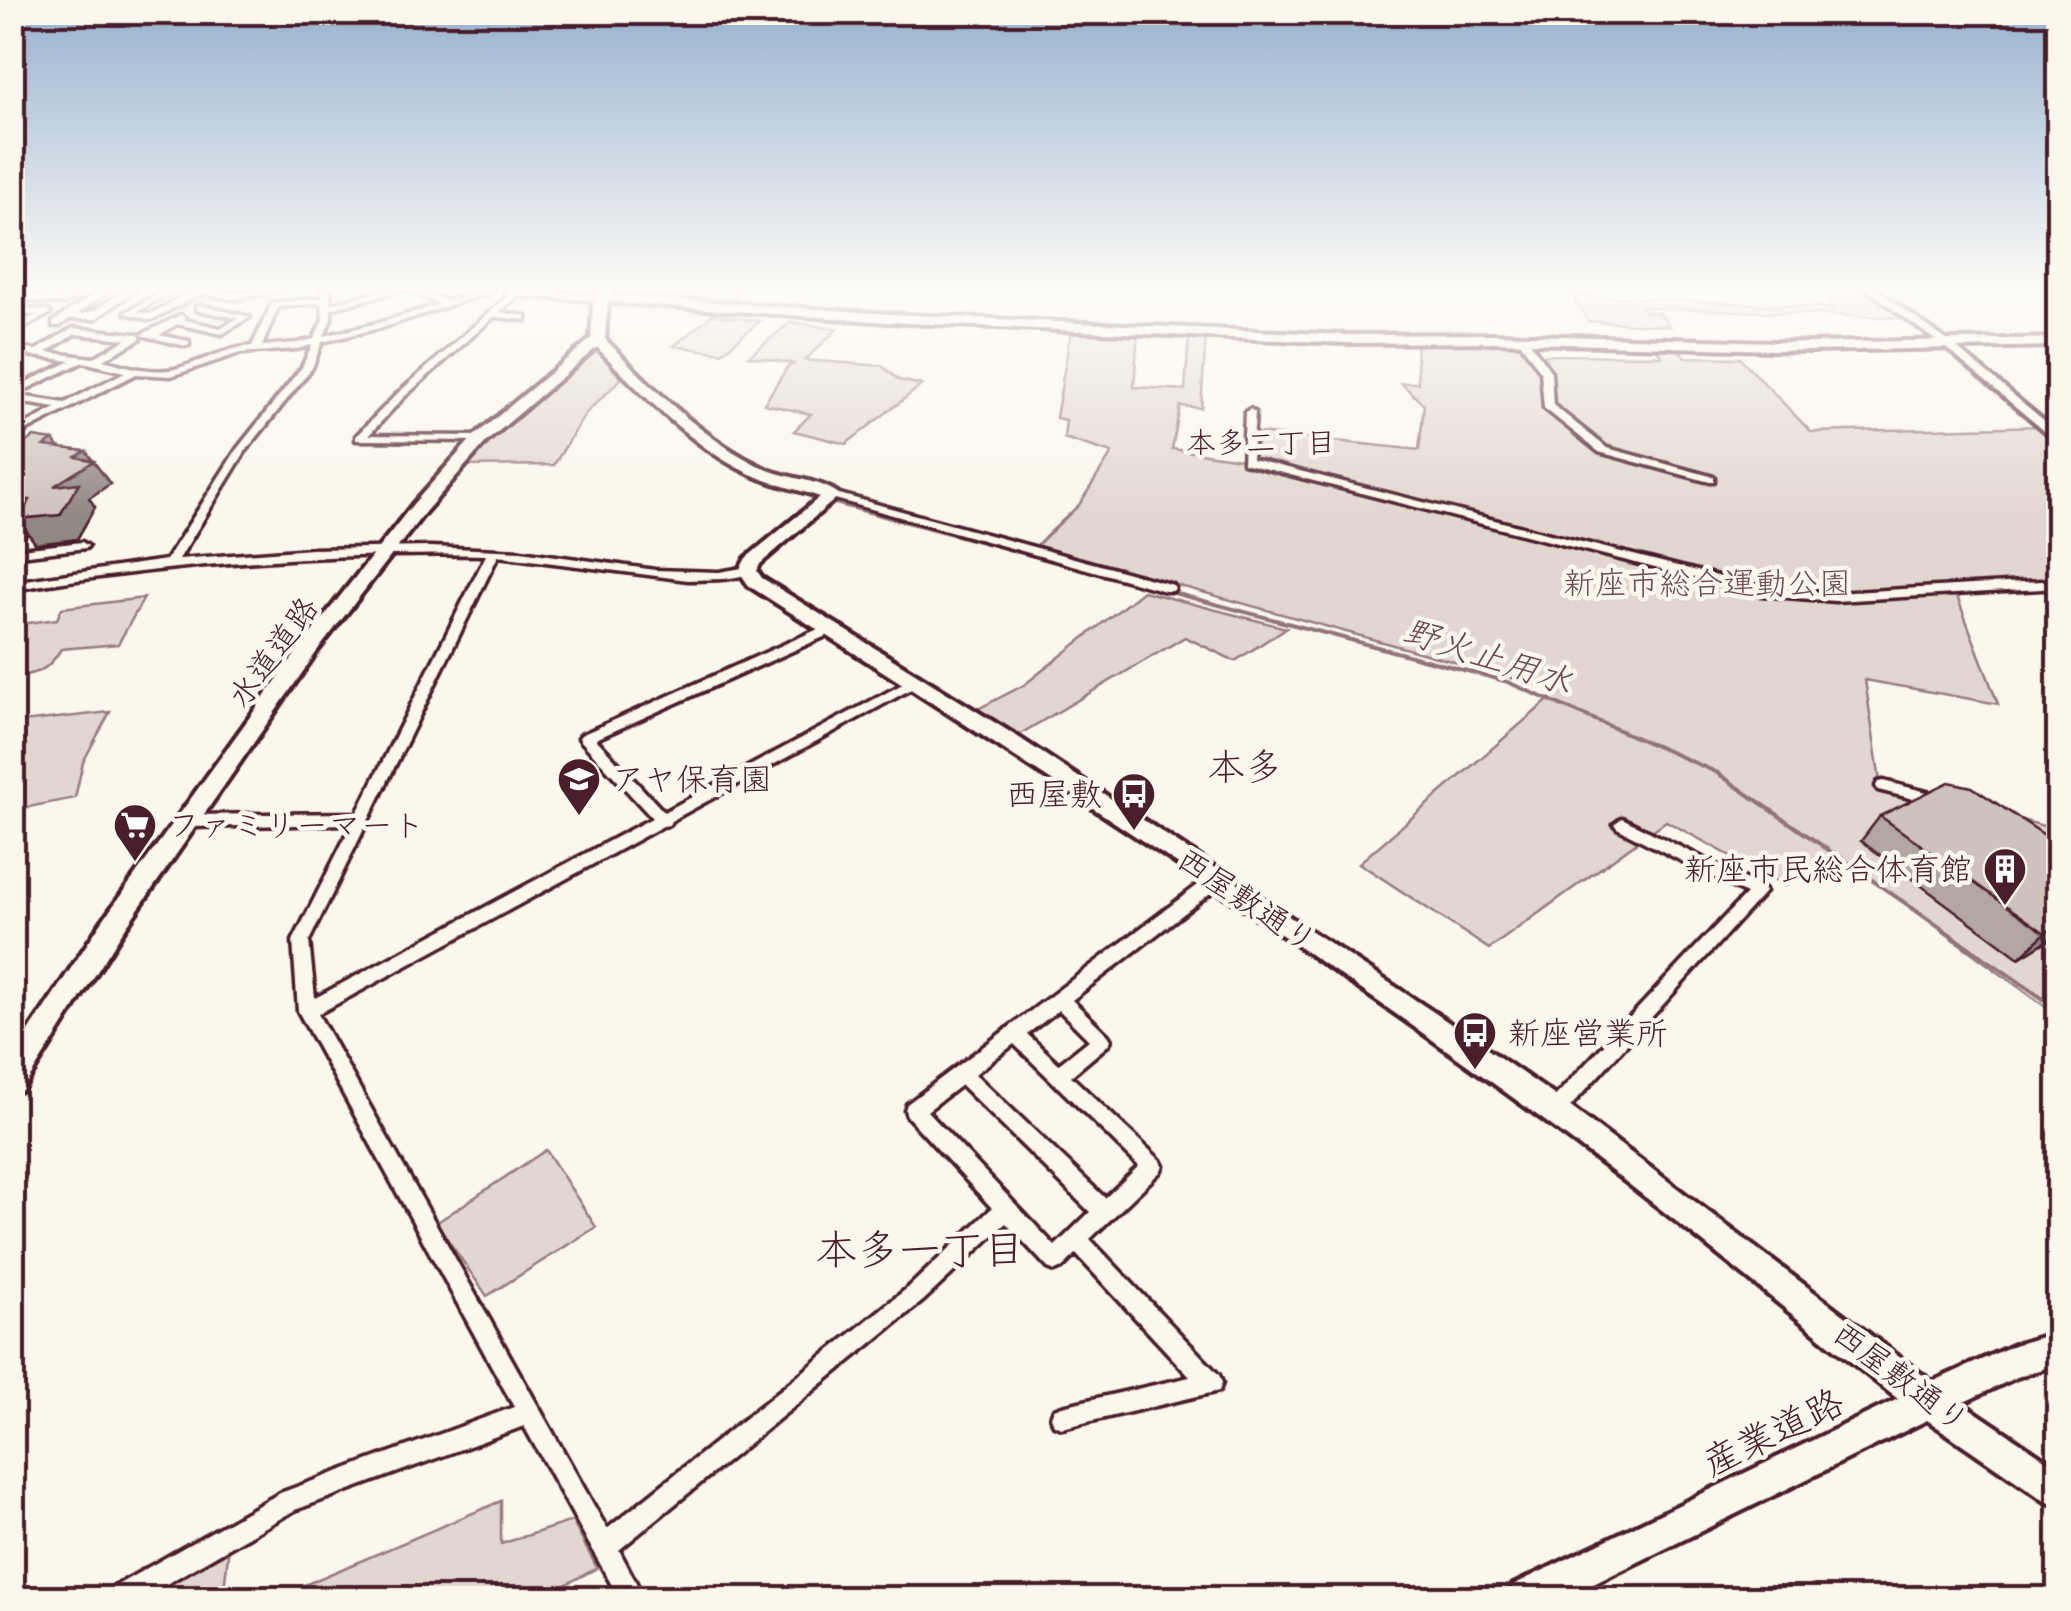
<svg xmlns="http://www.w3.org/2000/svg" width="2071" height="1611" viewBox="0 0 2071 1611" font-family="Itim,'Klee One',sans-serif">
  <rect width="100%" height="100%" fill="#fbf7ec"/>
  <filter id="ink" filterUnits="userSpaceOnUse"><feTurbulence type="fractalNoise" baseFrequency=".01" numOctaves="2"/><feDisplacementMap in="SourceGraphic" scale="20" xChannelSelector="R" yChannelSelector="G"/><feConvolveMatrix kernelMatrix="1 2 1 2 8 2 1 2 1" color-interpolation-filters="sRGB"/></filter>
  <g filter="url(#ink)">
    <!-- green -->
    <path fill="#e2d7d0" stroke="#967b7e" stroke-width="2.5" d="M647,290H742L730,303L650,299L655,291Z
      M1817,290H1864L1905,318L1642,307L1644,312L1659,313L1670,326L1588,321L1572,295L1834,308Z
      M712,315L760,321L722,353L674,346Z
      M791,322L837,329L805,360L882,366L899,380L922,385L846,444L794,431L811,414L764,404L788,366L795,364L749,356Z
      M1071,330L1138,332L1134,387L1185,390L1189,336H1206L1201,408L1180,406L1172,449L1254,461L1259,433L1419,450L1424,405L1401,383H1418L1416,341L1529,342L1541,355L1662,356L1653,345L1676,346L1685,357L1740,358L1811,432L2044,426L2058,440V581L1953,586L1998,704L1865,680L1880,781L2058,830V1016L1835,852L1786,886L1666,821L1489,949L1359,863L1559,691L1036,546L1079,505L1112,453L1064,438L1066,420L1056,418Z
      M596,348L621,379L585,414L554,465L463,466L508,421Z
      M1143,591L1286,628L1235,661L1185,637L1015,737L974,711L1024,685Z
      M144,598L118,644L61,649C48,671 37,674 13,677V625L57,619L62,608Z
      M110,712L83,762L75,798L13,810V723Z
      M546,1150L596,1227L487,1296L436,1223Z
      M501,1501V1544L572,1521L597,1568L540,1598H274Z
      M229,1546L223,1598H134Z"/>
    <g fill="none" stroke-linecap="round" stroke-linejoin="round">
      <!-- stream-far1 -->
      <path stroke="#907477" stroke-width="2.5" d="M638,389C676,428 715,462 767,481
        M791,488L821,498"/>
      <!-- stream -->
      <path stroke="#907477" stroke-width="4" d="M835,503L1505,681L1716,772L2058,1009"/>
      <!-- street casing -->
      <g stroke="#4a1f2b" stroke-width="7">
        <path id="street" d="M74,290H84L64,304L12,299V293L62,298Z
          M100,290H110L77,314C101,315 113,290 136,290L95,319H70L59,326H53V322Z
          M164,290H174L137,312L150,314L191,292L188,290L234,293L282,290L234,299L201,294L151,320L125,313Z
          M322,290H330L331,304L388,290H402L331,309V319L324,336L382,322L440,304L407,290C422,290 433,299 447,300C460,301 479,290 495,290L388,326L322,342L312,368L245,452L179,559L311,549L431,547L521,551L655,570L719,572L748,567L754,571C736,581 709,579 688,580L498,556L309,941L315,998L652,818L581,741L579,738L581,735L825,626H835V632L596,739L664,812L912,679H922L924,682L671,821L669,825L663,826L318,1014L607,1529L910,1286L992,1208L907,1116L905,1110L907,1104L1210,876H1222L1224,880L1222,884L1072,1000L1108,1035L1111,1040L1108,1045L1071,1076L1160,1160L1163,1166L1160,1172L1090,1239L1219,1375L1222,1383L1219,1391L1062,1428L1054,1425L1051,1417L1054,1409L1062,1406L1190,1377L1076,1254L1062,1268L1055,1271L1048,1268L1006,1223L924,1300L619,1550L644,1598H619L524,1426L295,1510L142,1598H107L110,1589L280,1493L514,1407L298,1011L293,941L352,824L191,827L183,821L191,815L357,813L486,555C327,552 170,564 12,590V582L166,560L237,449L302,367L312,345L297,349L240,353L171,376L136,374L12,438V431L56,408L12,401V389L71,361L12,353V347L36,350L73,328L137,334L140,335V339L103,360C125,366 152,374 175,369C201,362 225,348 252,346L272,303L322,298ZM322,303L323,319L314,339L297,343L262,346L278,307ZM75,334L127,339L93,358L46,352ZM83,362L125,372L65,403L14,395ZM1059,1010L1089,1040L1059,1064L1027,1034ZM1014,1044L1139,1166L1105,1198L975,1074ZM961,1085L1090,1212L1055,1246L927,1111Z
          M508,290L604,295L608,298L604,301L518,296L499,312L526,316V320L494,317L403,398L369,435L480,436L485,439L484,441L356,440V436L397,394L508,296L504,293Z
          M1867,290H1877L1952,344L2058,432V440L2054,439L1946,348Z
          M199,305L250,317L222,334L177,324L159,335L189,341V345L186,346L141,335L181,315L185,318L184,320L221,328L238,318L196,310V306Z
          M12,309L47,310L51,313L12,334V327L36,315H12Z
          M1520,337H1526L1551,372L1553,405L1607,448L1714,477V481H1706L1599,452L1544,408L1541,372L1518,339Z
          M1250,409L1255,412L1252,459L1761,587L1835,593L2058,580V588L1835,601L1761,595L1243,463L1245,412Z
          M832,492L1173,585L1175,588L1173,591H1165L828,497L826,495Z
          M12,528H21L27,531L16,545L12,546Z
          M82,542L88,546L86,548L12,557V550Z
          M1883,781L1943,796L1945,800L1938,805L1878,790L1876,786L1878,782Z
          M1622,818L1763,888L1765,892L1561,1117L1554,1120L1547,1117L1545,1111L1547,1105L1746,894L1617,828L1614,824Z"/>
      </g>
      <!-- secondary casing -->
      <g stroke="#4a1f2b" stroke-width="8">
        <path id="secondary" d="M601,290H613L611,295L888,314L1345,335L1496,334L1808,343L2058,338V346L1808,351L1496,342L1345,343L888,322L608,302L605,339C652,388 705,442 768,470C790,479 822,480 840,495L760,564L757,571L762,578L1018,737L1435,1013L1564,1102L1932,1382L2014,1345L2058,1332V1364L2017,1377L1962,1403L2058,1468V1506L2045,1501L1927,1420L1565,1598H1507L1513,1585L1898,1399C1779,1305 1663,1207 1541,1118C1284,930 1017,756 749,586L739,571L746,558L820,497C800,490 780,486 760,478C700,455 641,394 597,347L486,442L425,512L318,650L121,934L22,1090L12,1093V1057L103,920L304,642L413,504L474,436L591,339L593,306Z"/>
      </g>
      <!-- street -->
      <use href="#street" fill="#fbf7ec" fill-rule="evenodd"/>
      <!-- secondary -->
      <use href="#secondary" fill="#fbf7ec" fill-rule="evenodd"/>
    </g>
    <!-- wall -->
    <path fill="#b2a7a2" stroke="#4a1f2b" stroke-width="2.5" d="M58,447L92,460L110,484L89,498L95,507L77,539L36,544L18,520L12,519V451Z
      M1880,816L2058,844V948L2048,940L2019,958L1861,841Z"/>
    <!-- shaded-wall -->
    <path fill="#918884" stroke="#4a1f2b" stroke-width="2.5" d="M53,440L69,463L44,446Z
      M86,451L110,484L89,498L95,507L77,539L36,544L18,519L54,486L76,457Z
      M2058,925V931L2048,940L2019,958L2045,933Z"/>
    <!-- building -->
    <path fill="#cfc2bc" stroke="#4a1f2b" stroke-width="2.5" d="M34,437L53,440L44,446L86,451L76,457L94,461L54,486L79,483L60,515L18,519L30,500L12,498V451Z
      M1949,782L1972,787L2058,844V925L2045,933L1880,816Z
      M909,1586L917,1598H896Z"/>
  </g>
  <!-- sky -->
  <linearGradient id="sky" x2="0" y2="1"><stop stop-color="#97b1cf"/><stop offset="0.56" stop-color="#fdfbf6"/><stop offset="1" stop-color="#fdfbf6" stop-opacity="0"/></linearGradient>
  <rect width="2071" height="516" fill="url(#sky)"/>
  <!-- icons -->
  <defs>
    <g id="school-pin" transform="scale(2.25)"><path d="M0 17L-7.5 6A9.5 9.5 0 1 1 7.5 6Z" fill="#4a1f2b" stroke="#fbf7ec"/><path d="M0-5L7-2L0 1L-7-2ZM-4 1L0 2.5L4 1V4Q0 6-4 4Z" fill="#fff"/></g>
    <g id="bus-pin" transform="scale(2.25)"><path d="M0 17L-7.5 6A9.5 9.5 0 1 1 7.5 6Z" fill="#4a1f2b" stroke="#fbf7ec"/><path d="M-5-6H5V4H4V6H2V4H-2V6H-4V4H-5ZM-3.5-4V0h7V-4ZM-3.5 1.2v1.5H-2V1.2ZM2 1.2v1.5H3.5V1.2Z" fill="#fff"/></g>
    <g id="supermarket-pin" transform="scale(2.25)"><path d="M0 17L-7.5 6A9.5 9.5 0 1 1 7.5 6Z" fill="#4a1f2b" stroke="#fbf7ec"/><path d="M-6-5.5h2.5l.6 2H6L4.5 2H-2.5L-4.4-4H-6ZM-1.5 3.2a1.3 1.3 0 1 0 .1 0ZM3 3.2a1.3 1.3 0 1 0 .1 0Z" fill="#fff"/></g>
    <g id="building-pin" transform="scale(2.25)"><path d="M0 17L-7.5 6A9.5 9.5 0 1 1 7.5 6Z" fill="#4a1f2b" stroke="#fbf7ec"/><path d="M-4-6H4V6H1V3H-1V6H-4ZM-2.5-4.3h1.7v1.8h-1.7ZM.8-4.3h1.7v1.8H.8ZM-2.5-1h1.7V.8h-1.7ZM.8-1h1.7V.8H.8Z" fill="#fff"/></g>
  </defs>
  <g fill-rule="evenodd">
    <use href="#school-pin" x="579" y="779"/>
    <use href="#bus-pin" x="1134" y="794"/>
    <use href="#supermarket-pin" x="135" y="825"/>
    <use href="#building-pin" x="2005" y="869"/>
    <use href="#bus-pin" x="1475" y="1033"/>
  </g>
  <g text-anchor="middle" stroke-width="9" stroke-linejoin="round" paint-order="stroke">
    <!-- far-neighbourhood labels -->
    <g font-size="30" fill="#4a1f2b" stroke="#fbf7ec">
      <text x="1261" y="453">本多二丁目</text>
    </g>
    <!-- park labels -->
    <g font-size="32" fill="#704d54" stroke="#fbf7ec">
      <text x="1707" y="594">新座市総合運動公園</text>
    </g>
    <!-- street labels -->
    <g font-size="32" fill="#4a1f2b" stroke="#fbf7ec">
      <text transform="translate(273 652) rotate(-54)" y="11">水道道路</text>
      <text transform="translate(1247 900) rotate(34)" y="11">西屋敷通り</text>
      <text transform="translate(1901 1377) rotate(37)" y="11">西屋敷通り</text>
    </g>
    <!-- poi labels -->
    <g font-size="32" fill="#4a1f2b" stroke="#fbf7ec" text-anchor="start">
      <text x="612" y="790">アヤ保育園</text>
      <text x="1102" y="805" text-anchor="end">西屋敷</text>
      <text x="168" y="836">ファミリーマート</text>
      <text x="1972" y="880" text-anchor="end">新座市民総合体育館</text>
      <text x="1508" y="1044">新座営業所</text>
    </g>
    <!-- water labels -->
    <g font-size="35" font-style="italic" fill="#6d4a51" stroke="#fbf7ec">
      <text transform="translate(1488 656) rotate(18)" y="12">野火止用水</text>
    </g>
    <!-- quarter labels -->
    <g font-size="38" fill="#4a1f2b" stroke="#fbf7ec">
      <text x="1245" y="780">本多</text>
    </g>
    <!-- near-street labels -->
    <g font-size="38" fill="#4a1f2b" stroke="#fbf7ec">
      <text transform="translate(1773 1432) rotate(-26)" y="13">産業道路</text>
    </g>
    <!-- near-neighbourhood labels -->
    <g font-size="42" fill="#4a1f2b" stroke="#fbf7ec">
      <text x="920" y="1264">本多一丁目</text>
    </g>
  </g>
  <!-- margin -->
  <rect width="2071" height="1611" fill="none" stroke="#fbf7ec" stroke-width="50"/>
  <rect x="25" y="25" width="2021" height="1561" fill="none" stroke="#4a1f2b" stroke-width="4" filter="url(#ink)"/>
</svg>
